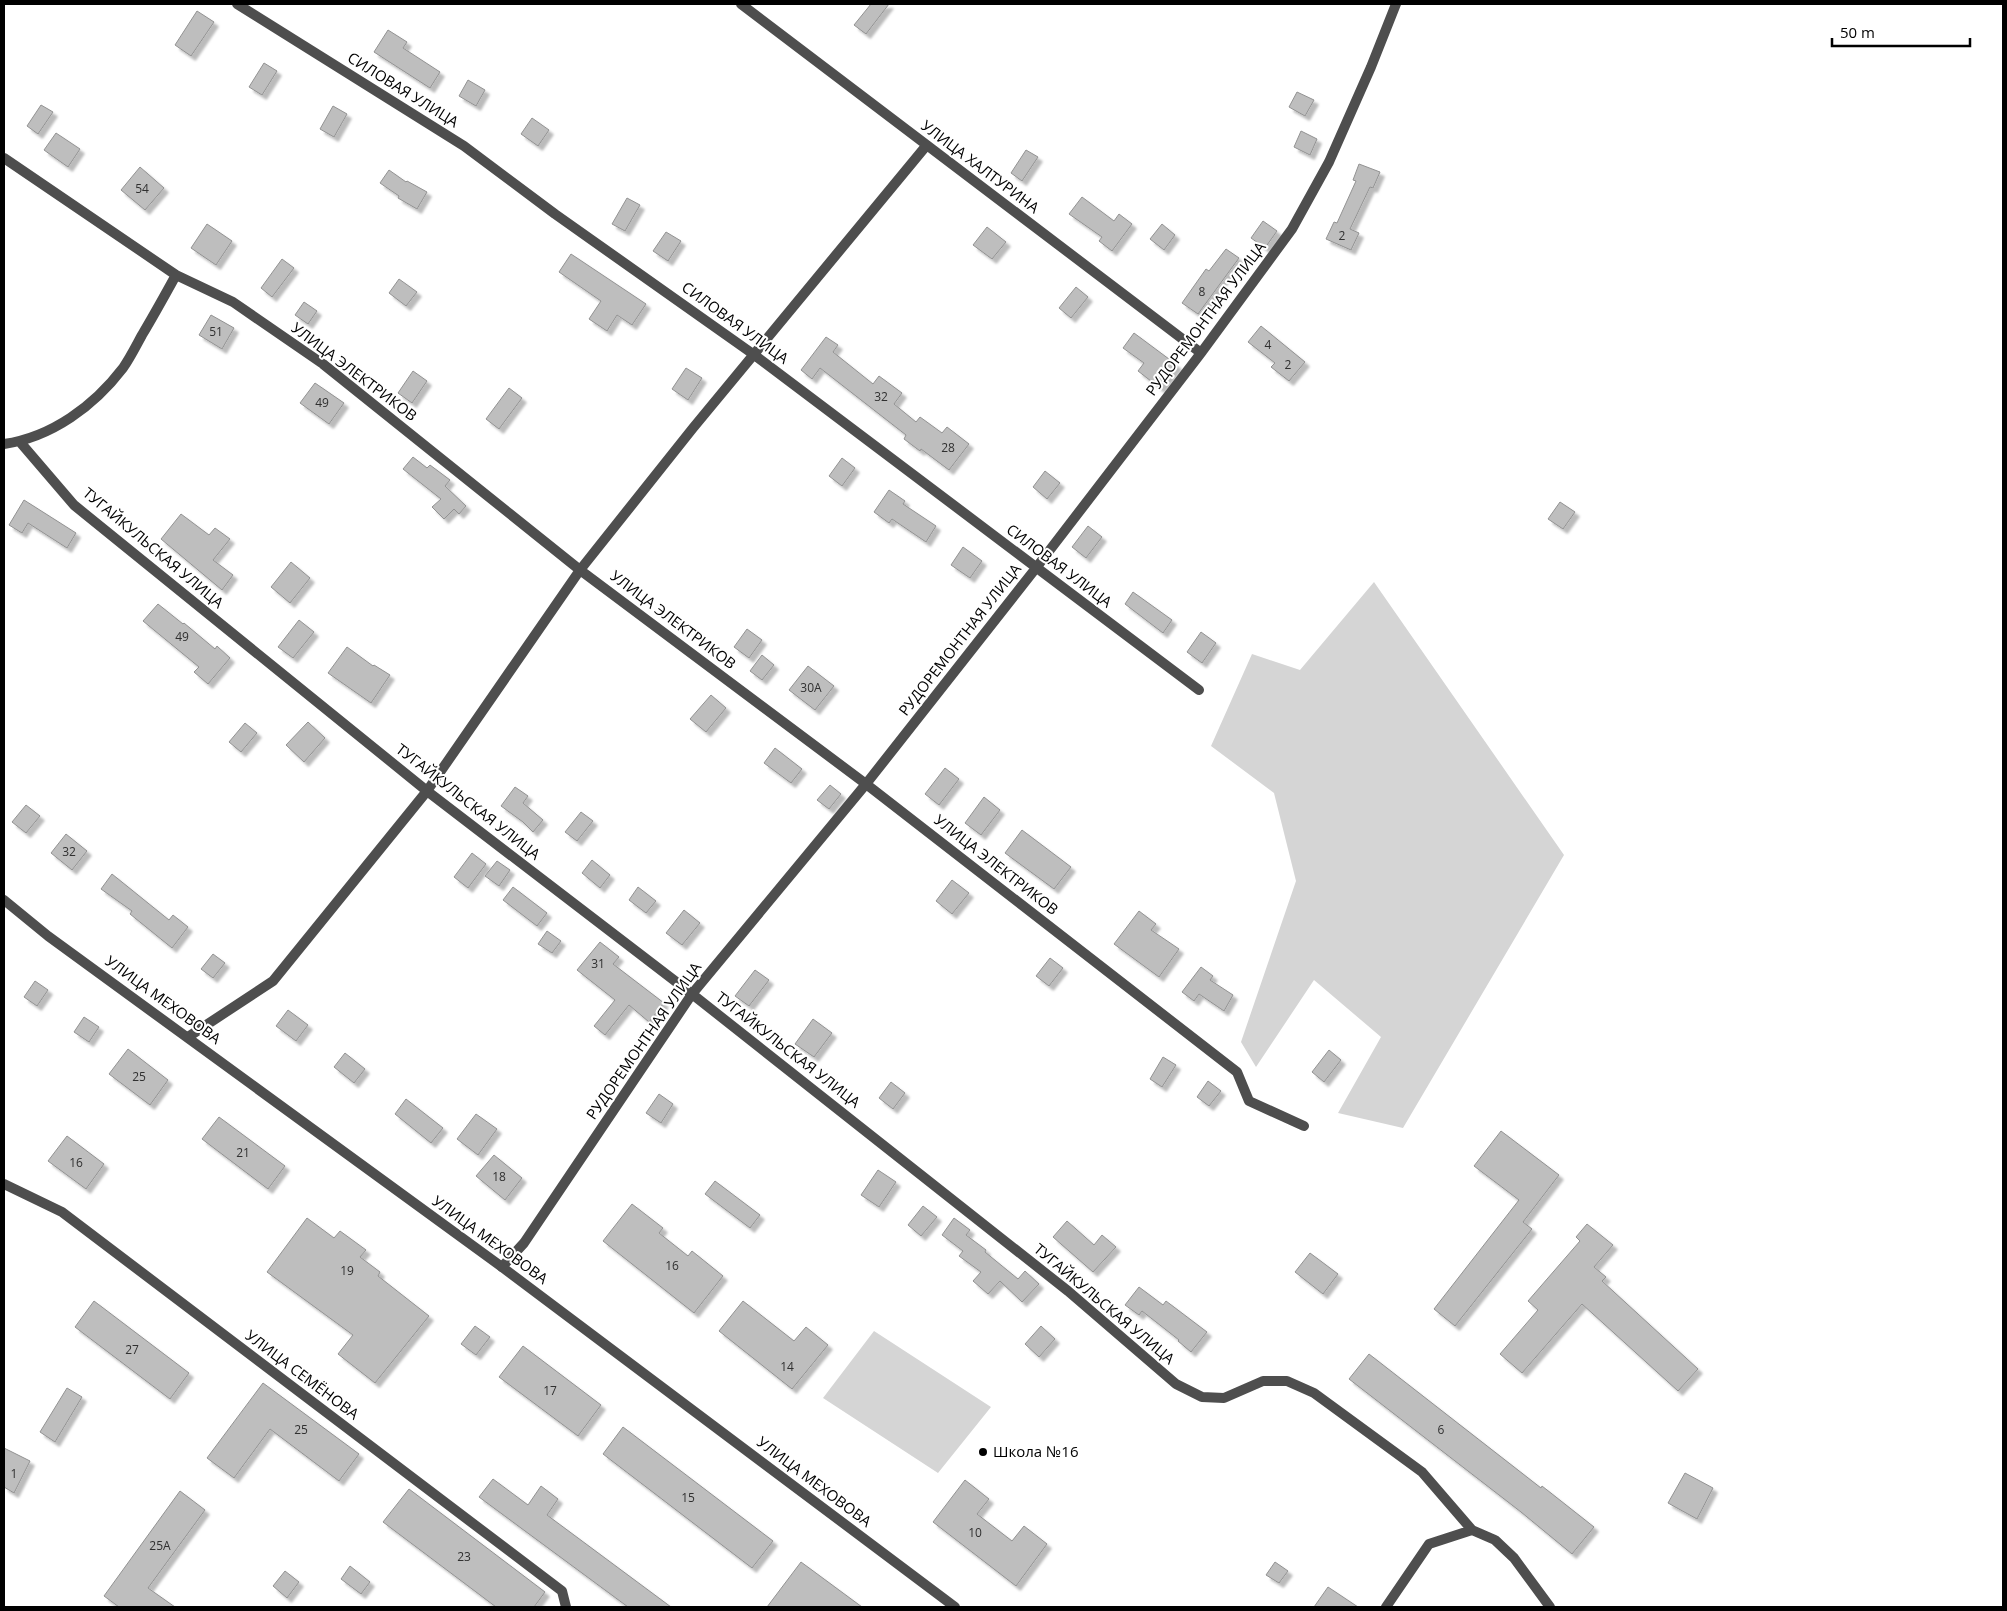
<svg xmlns="http://www.w3.org/2000/svg" width="2007" height="1611" viewBox="0 0 2007 1611" font-family="'Open Sans',sans-serif">
  <defs>
    <filter id="shadow"><feDropShadow dx="4.5" dy="4.5" stdDeviation="1" flood-color="#0004"/></filter>
  </defs>
  <rect width="100%" height="100%" fill="#fff"/>
  <!-- green -->
  <path fill="#d5d5d5" d="M1374,582L1564,855L1403,1128L1338,1113L1381,1037L1314,980L1256,1067L1241,1042L1296,881L1274,793L1211,746L1252,654L1300,670Z
    M874,1331L991,1407L938,1473L823,1398Z"/>
  <!-- building -->
  <path fill="#bebebe" stroke="#929292" filter="url(#shadow)" d="M871,4H889L866,34L854,25Z
    M197,11L214,22L191,56L175,45Z
    M388,30L407,42L403,48L440,72L430,88L374,52Z
    M264,63L277,71L262,95L249,87Z
    M468,80L485,90L476,106L459,96Z
    M1297,92L1314,100L1305,116L1289,107Z
    M41,105L53,112L38,134L27,126Z
    M333,106L347,114L334,137L320,129Z
    M532,118L549,130L538,146L521,134Z
    M1301,131L1317,139L1310,155L1294,147Z
    M56,133L80,149L68,167L44,150Z
    M1026,150L1038,157L1022,181L1011,173Z
    M1359,164L1380,172L1373,188L1370,187L1350,229L1359,233L1351,250L1326,239L1334,222L1337,223L1356,181L1353,180Z
    M140,167L164,188L145,210L121,190Z
    M389,170L406,182L407,181L427,192L417,209L398,198L399,196L380,183Z
    M1082,197L1114,221L1119,214L1132,224L1112,251L1099,241L1102,237L1069,214Z
    M627,198L640,205L625,231L612,224Z
    M1263,221L1277,231L1265,248L1251,238Z
    M207,224L232,241L216,265L191,248Z
    M1162,224L1175,235L1164,250L1150,239Z
    M987,227L1006,242L992,259L973,245Z
    M666,232L681,241L668,261L653,251Z
    M1226,249L1239,258L1198,314L1182,303L1206,269L1209,271Z
    M571,254L646,304L632,325L617,315L607,331L589,319L601,301L559,272Z
    M282,259L294,268L272,297L261,288Z
    M399,279L417,292L406,306L389,293Z
    M1076,287L1088,297L1071,318L1059,308Z
    M304,302L317,311L308,324L295,315Z
    M211,315L234,328L222,349L199,335Z
    M1261,326L1305,362L1289,381L1271,367L1275,363L1248,342Z
    M1134,333L1177,365L1160,388L1138,371L1144,363L1123,348Z
    M826,337L838,345L833,352L873,384L879,376L902,393L894,404L916,422L920,417L942,433L947,427L969,444L949,470L921,449L920,451L904,439L906,435L820,368L812,379L801,370Z
    M686,368L702,378L688,400L672,389Z
    M413,371L427,381L412,403L398,393Z
    M315,383L344,403L329,424L300,403Z
    M509,388L522,398L499,429L486,419Z
    M413,457L427,468L430,465L450,480L445,486L466,506L459,514L454,509L444,519L432,507L441,499L403,469Z
    M842,458L855,468L842,486L829,476Z
    M1045,471L1060,483L1047,499L1033,487Z
    M889,490L905,501L903,504L936,526L926,542L892,519L889,523L874,512Z
    M24,500L76,533L67,548L28,523L22,533L9,525Z
    M1560,502L1575,512L1563,529L1548,519Z
    M181,514L209,535L215,528L230,539L213,560L233,575L222,590L161,539Z
    M1088,526L1102,537L1086,558L1072,547Z
    M963,547L982,561L970,578L951,565Z
    M291,562L310,578L290,603L271,587Z
    M1133,592L1172,620L1163,633L1125,604Z
    M158,604L183,624L184,623L215,649L217,646L230,658L208,684L194,672L199,667L143,621Z
    M299,620L314,632L293,658L278,647Z
    M747,629L762,640L749,658L734,647Z
    M1201,632L1216,643L1202,663L1187,652Z
    M347,647L373,666L374,665L390,675L371,703L328,673Z
    M762,655L774,665L762,680L750,671Z
    M808,666L834,686L815,710L789,690Z
    M711,695L726,708L706,732L690,719Z
    M308,722L325,738L304,762L286,745Z
    M245,723L257,733L241,752L229,742Z
    M775,748L802,769L791,783L764,763Z
    M945,768L959,779L939,805L925,794Z
    M830,785L841,794L829,809L817,800Z
    M515,787L528,796L523,803L543,820L533,832L523,822L501,806Z
    M984,797L1000,810L981,835L965,823Z
    M26,805L40,816L26,833L12,822Z
    M581,812L593,821L577,841L565,832Z
    M1022,830L1071,867L1054,889L1005,853Z
    M66,834L87,851L72,870L51,853Z
    M472,853L486,864L468,888L454,877Z
    M592,860L610,875L600,888L582,873Z
    M497,861L510,870L499,886L485,876Z
    M112,874L169,920L173,915L188,927L172,948L130,914L132,911L101,889Z
    M952,880L969,893L952,914L936,901Z
    M513,887L547,913L537,926L503,900Z
    M638,887L656,901L646,913L629,900Z
    M684,910L700,923L682,945L666,933Z
    M1139,911L1156,924L1151,930L1179,949L1159,977L1114,944Z
    M547,931L561,941L552,953L538,944Z
    M600,942L619,957L613,964L664,1003L649,1022L629,1005L605,1035L594,1026L615,1000L577,970Z
    M213,954L225,963L213,978L201,969Z
    M1050,958L1063,968L1049,986L1036,976Z
    M1201,967L1213,976L1210,980L1233,995L1224,1011L1199,994L1194,1001L1182,992Z
    M755,970L769,980L749,1006L735,996Z
    M35,981L48,990L37,1006L24,997Z
    M288,1010L308,1025L296,1041L276,1026Z
    M84,1017L99,1027L89,1042L74,1032Z
    M813,1019L832,1033L814,1057L795,1044Z
    M128,1049L168,1080L150,1105L109,1074Z
    M1329,1050L1341,1060L1324,1082L1312,1072Z
    M345,1053L365,1069L354,1083L334,1067Z
    M1163,1057L1176,1065L1162,1087L1150,1079Z
    M1208,1081L1221,1091L1209,1106L1197,1097Z
    M891,1082L905,1093L893,1109L879,1098Z
    M659,1094L673,1104L661,1123L646,1113Z
    M406,1099L443,1128L431,1143L395,1114Z
    M476,1114L497,1129L478,1155L457,1139Z
    M219,1117L285,1166L268,1189L202,1139Z
    M1501,1131L1559,1175L1523,1222L1532,1229L1455,1326L1434,1309L1519,1200L1474,1166Z
    M67,1136L104,1164L86,1189L48,1161Z
    M494,1155L522,1178L505,1200L476,1176Z
    M878,1170L896,1182L879,1207L861,1195Z
    M715,1181L760,1215L750,1228L705,1194Z
    M632,1204L663,1228L659,1233L688,1256L692,1251L723,1276L694,1313L603,1241Z
    M923,1206L937,1217L921,1236L908,1225Z
    M307,1218L334,1238L340,1231L366,1250L360,1257L380,1272L378,1276L429,1316L375,1383L338,1354L353,1335L267,1272Z
    M954,1218L970,1230L966,1235L986,1250L985,1252L1018,1279L1025,1271L1039,1284L1022,1302L1000,1281L988,1294L973,1281L981,1272L959,1256L963,1251L942,1235Z
    M1067,1221L1094,1245L1102,1235L1116,1247L1093,1272L1053,1237Z
    M1587,1224L1613,1245L1594,1267L1606,1277L1602,1281L1698,1369L1678,1391L1582,1304L1522,1373L1500,1354L1538,1310L1528,1301L1580,1241L1576,1237Z
    M1310,1253L1338,1274L1323,1294L1295,1272Z
    M1139,1287L1163,1305L1166,1301L1207,1332L1191,1352L1178,1341L1179,1340L1142,1311L1139,1315L1125,1305Z
    M94,1301L189,1373L170,1399L75,1327Z
    M743,1301L794,1341L806,1327L828,1345L792,1389L719,1331Z
    M475,1326L490,1337L476,1355L461,1344Z
    M1041,1326L1055,1339L1039,1357L1025,1344Z
    M523,1346L601,1405L578,1436L499,1377Z
    M1369,1354L1541,1488L1542,1486L1594,1527L1572,1554L1521,1512L1349,1379Z
    M263,1383L359,1454L339,1481L270,1429L234,1478L207,1458Z
    M67,1388L82,1397L55,1442L40,1432Z
    M623,1427L773,1541L752,1568L603,1454Z
    M4,1448L30,1461L14,1493L4,1487Z
    M1685,1473L1713,1488L1697,1519L1668,1503Z
    M493,1479L528,1505L541,1486L558,1499L547,1515L671,1607H628L479,1497Z
    M965,1480L989,1499L977,1514L1012,1541L1024,1526L1047,1544L1016,1586L933,1522Z
    M409,1489L545,1592L534,1607H496L383,1522Z
    M180,1491L205,1510L148,1588L175,1607H119L104,1596Z
    M801,1562L862,1607H767Z
    M1275,1562L1288,1571L1279,1583L1266,1575Z
    M350,1566L370,1582L361,1594L341,1579Z
    M285,1571L299,1582L287,1598L273,1586Z
    M1328,1587L1358,1607H1314Z"/>
  <g fill="none" stroke-linecap="round" stroke-linejoin="round">
    <!-- minor -->
    <path stroke="#4e4e4e" stroke-width="10" d="M237,4L464,146L555,214L753,354L1199,690
      M741,4L1201,353
      M4,158L176,275L233,302L323,364L580,570L866,784L1237,1072L1249,1101L1304,1126
      M20,442L74,505L427,791L692,994L1068,1291L1176,1384L1202,1397L1224,1398L1263,1381H1287L1314,1393L1422,1472L1472,1530L1495,1540L1514,1558L1550,1607
      M4,444C52,437 94,406 123,368C130,358 136,346 142,335C154,315 165,295 176,275
      M188,1037L273,981L427,791L580,570L693,428L926,146
      M4,1184L62,1212L562,1591L566,1607
      M502,1267L524,1243L692,994L866,784L1036,568L1201,353L1292,229L1329,162L1371,67L1396,4
      M1386,1607L1429,1544L1472,1530"/>
    <!-- tertiary -->
    <path stroke="#4e4e4e" stroke-width="10" d="M4,900L48,936L502,1267L955,1607"/>
  </g>
  <!-- markers -->
  <circle fill="#000" stroke="#fff" stroke-width="2" cx="983" cy="1452" r="5"/>
  <g text-anchor="middle" stroke-width="4" stroke-linejoin="round" paint-order="stroke">
    <!-- number labels -->
    <g font-size="12" fill="#303030">
      <text x="142" y="193">54</text>
      <text x="1342" y="240">2</text>
      <text x="1202" y="296">8</text>
      <text x="216" y="336">51</text>
      <text x="1268" y="349">4</text>
      <text x="1288" y="369">2</text>
      <text x="881" y="401">32</text>
      <text x="322" y="407">49</text>
      <text x="948" y="452">28</text>
      <text x="182" y="641">49</text>
      <text x="811" y="692">30А</text>
      <text x="69" y="856">32</text>
      <text x="598" y="968">31</text>
      <text x="139" y="1081">25</text>
      <text x="243" y="1157">21</text>
      <text x="76" y="1167">16</text>
      <text x="499" y="1181">18</text>
      <text x="672" y="1270">16</text>
      <text x="347" y="1275">19</text>
      <text x="132" y="1354">27</text>
      <text x="787" y="1371">14</text>
      <text x="550" y="1395">17</text>
      <text x="301" y="1434">25</text>
      <text x="1441" y="1434">6</text>
      <text x="14" y="1478">1</text>
      <text x="688" y="1502">15</text>
      <text x="975" y="1537">10</text>
      <text x="160" y="1550">25А</text>
      <text x="464" y="1561">23</text>
    </g>
    <!-- street labels -->
    <g font-size="15" fill="#000" stroke="#fff">
      <text transform="translate(403 90) rotate(32)" y="5">СИЛОВАЯ УЛИЦА</text>
      <text transform="translate(980 167) rotate(37)" y="5">УЛИЦА ХАЛТУРИНА</text>
      <text transform="translate(1206 319) rotate(-53)" y="5">РУДОРЕМОНТНАЯ УЛИЦА</text>
      <text transform="translate(735 323) rotate(36)" y="5">СИЛОВАЯ УЛИЦА</text>
      <text transform="translate(354 372) rotate(37)" y="5">УЛИЦА ЭЛЕКТРИКОВ</text>
      <text transform="translate(153 548) rotate(40)" y="5">ТУГАЙКУЛЬСКАЯ УЛИЦА</text>
      <text transform="translate(1059 566) rotate(37)" y="5">СИЛОВАЯ УЛИЦА</text>
      <text transform="translate(673 620) rotate(37)" y="5">УЛИЦА ЭЛЕКТРИКОВ</text>
      <text transform="translate(960 640) rotate(-52)" y="5">РУДОРЕМОНТНАЯ УЛИЦА</text>
      <text transform="translate(468 802) rotate(38)" y="5">ТУГАЙКУЛЬСКАЯ УЛИЦА</text>
      <text transform="translate(996 865) rotate(38)" y="5">УЛИЦА ЭЛЕКТРИКОВ</text>
      <text transform="translate(163 1000) rotate(36)" y="5">УЛИЦА МЕХОВОВА</text>
      <text transform="translate(644 1041) rotate(-55)" y="5">РУДОРЕМОНТНАЯ УЛИЦА</text>
      <text transform="translate(788 1050) rotate(38)" y="5">ТУГАЙКУЛЬСКАЯ УЛИЦА</text>
      <text transform="translate(490 1240) rotate(36)" y="5">УЛИЦА МЕХОВОВА</text>
      <text transform="translate(1104 1304) rotate(40)" y="5">ТУГАЙКУЛЬСКАЯ УЛИЦА</text>
      <text transform="translate(302 1375) rotate(37)" y="5">УЛИЦА СЕМЁНОВА</text>
      <text transform="translate(814 1482) rotate(37)" y="5">УЛИЦА МЕХОВОВА</text>
    </g>
    <!-- poi labels -->
    <g font-size="15" fill="#000" stroke="#fff" text-anchor="start">
      <text x="993" y="1457">Школа №16</text>
    </g>
  </g>
  <!-- border -->
  <rect width="2007" height="1611" fill="none" stroke="#000000" stroke-width="10"/>
  <!-- scale -->
  <path d="M1832 38v8h138v-8" fill="none" stroke="#000000" stroke-width="2.5"/>
  <text x="1840" y="38" font-size="15" fill="#000000" stroke="#ffffff" stroke-width="4" paint-order="stroke">50 m</text>
</svg>
